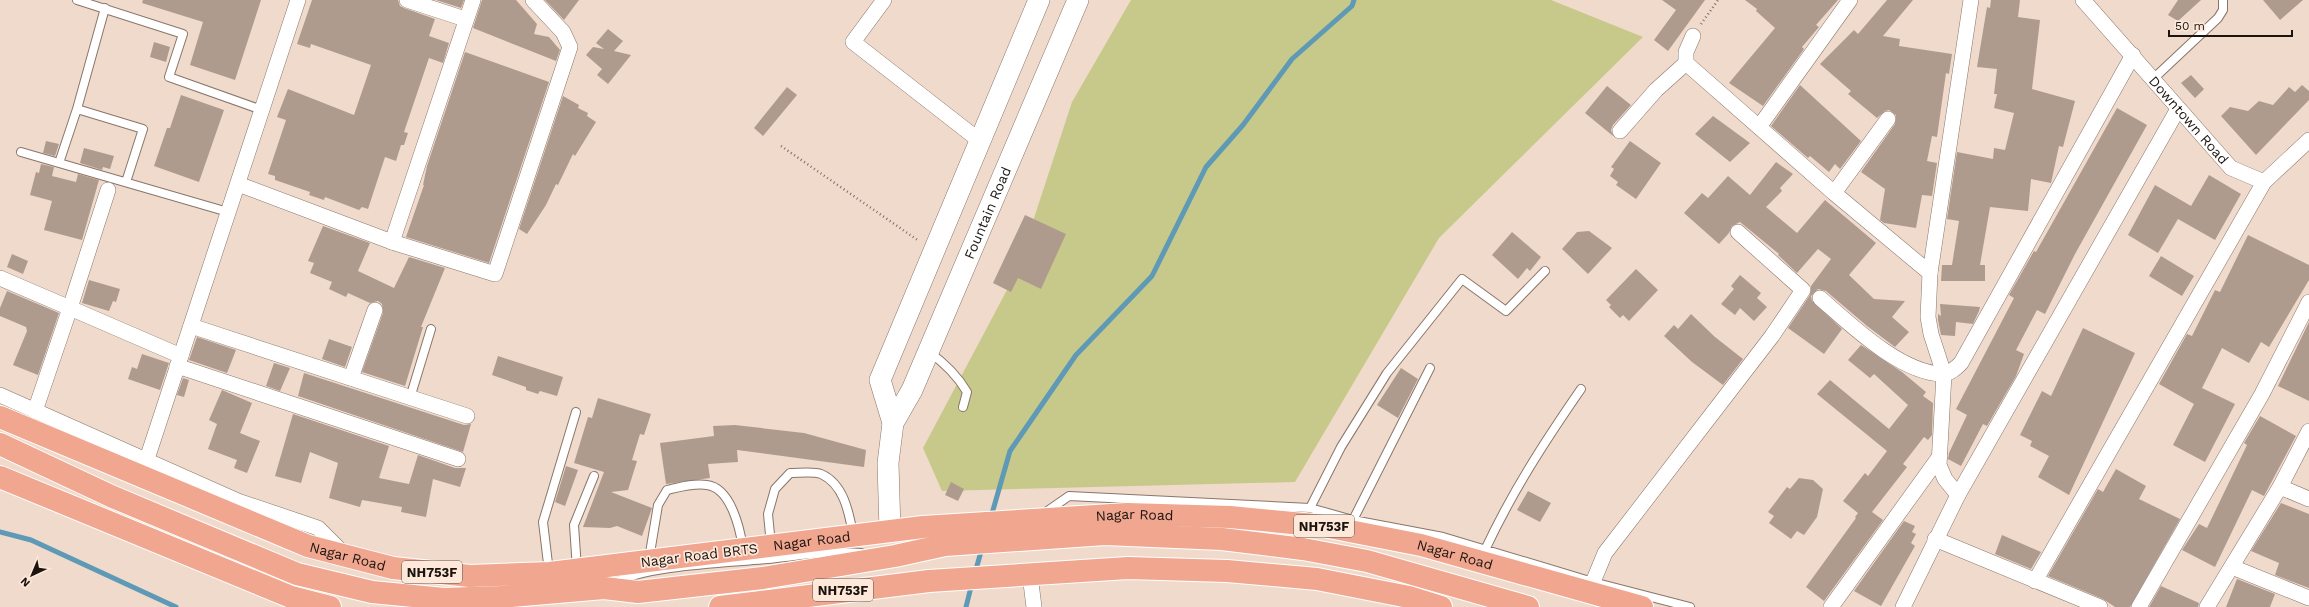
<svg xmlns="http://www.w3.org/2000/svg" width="2309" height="607" viewBox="0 0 2309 607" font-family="'Work Sans',sans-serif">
  <rect width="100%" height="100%" fill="#f0dacc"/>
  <!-- green -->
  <path fill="#c7c98a" d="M1131,0H1551L1643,37L1439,238L1295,482L942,491L923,448L1016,273L1072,102Z"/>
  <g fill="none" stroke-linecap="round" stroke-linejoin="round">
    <!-- stream -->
    <path stroke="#5e99b6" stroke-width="5" d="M991,517L1010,451L1076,355L1152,276L1206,167L1243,125L1292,59L1352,6L1354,0
      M0,532L31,540L176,607
      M975,573L982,548
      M966,607L972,583"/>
  </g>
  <!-- building -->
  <path fill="#af9b8e" d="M143,0H261L235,80L190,65L203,22L142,3Z
    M312,0H398L400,6L404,8L435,19L429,36L449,43L443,63L429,58L404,132L408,133L404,145H401L396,161L385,157L368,209L362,207L359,210L325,197L324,200L309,195L310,192L275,180V176L268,174L286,120L277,117L288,89L354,115L371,65L311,44L310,48L297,44Z
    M436,0H464L461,8Z
    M482,0H516L537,24L534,34L549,37L560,50L556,61L473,28Z
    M545,0H579L564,20Z
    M1662,0H1705L1668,51L1654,40L1676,10Z
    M1745,0H1838L1816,25L1819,27L1802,47L1804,49L1763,106L1729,83L1775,28L1756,11L1757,9Z
    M1887,0H1913L1883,36L1900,39L1899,46L1952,54L1949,74L1946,73L1937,137L1932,136L1927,161L1937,163L1932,196L1922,195L1916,228L1884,223L1880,220L1885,189L1861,172L1895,124L1896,115L1889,110L1885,111L1877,118L1848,94L1851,91L1820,64L1854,30L1858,34Z
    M1991,0H2020L2018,17L2040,20L2032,89L2075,101L2063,147L2059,146L2051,183L2031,179L2028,211L1990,207L1980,265H1985V281H1941L1942,265H1952L1959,221L1947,219L1957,152L1993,159L1994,148L2005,150L2014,113L1994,108L1997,94H1994L1997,69L1977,67L1987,7L1990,8Z
    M2178,0H2201L2178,21L2168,15Z
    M2263,0H2303L2280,20Z
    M608,29L623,41L614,51L631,55L608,84L597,75L602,69L586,55L593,47L604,49L596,43Z
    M154,42L170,47L166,62L150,57Z
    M465,52L549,82L489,263L406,237L424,185H423L427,166Z
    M2191,75L2204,89L2195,98L2181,83Z
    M1800,85L1861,141L1840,169L1835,164L1829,172L1810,156L1808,158L1771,126Z
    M2302,85L2309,91V100L2256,155L2221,116L2230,107L2248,111L2259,101L2273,105L2289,87L2295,92Z
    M1607,86L1631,105L1613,125L1611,130L1613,136L1585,113Z
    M787,87L797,95L763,136L754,128Z
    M181,95L224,110L199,182L154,166L167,128H170Z
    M563,96L579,105L578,108L588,113L587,116L596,122L575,156L573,154L558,185L556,184L546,205L527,234L519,229Z
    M2117,108L2147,125L2075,254L2045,314L2037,310L2016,350L2024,354L2016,376L1987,426L1983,424L1961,466L1948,459L1949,453L1967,415L1956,409L2014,298L2009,295L2034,251L2036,252Z
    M1713,116L1750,143L1730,162L1695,134Z
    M46,141L59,144L55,156L43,153Z
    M1630,141L1661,163L1636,199L1616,185L1618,182L1610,176L1614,169L1611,167Z
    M84,148L114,156L110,169L103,167L102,170L80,163Z
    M1776,162L1793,174L1780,188L1782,191L1766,207L1797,233L1825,200L1876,243L1849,275L1874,299L1905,301L1892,317L1909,332L1895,347L1867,326L1826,291L1818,289L1811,296L1812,301L1842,329L1824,354L1788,328L1810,295L1811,286L1831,259L1818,249L1797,273L1778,255L1779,254L1740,222L1732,226L1729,233L1719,244L1684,213L1702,193L1708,198L1728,176L1750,195Z
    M41,164L54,167L52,176L76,182L78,174L99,180L82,240L44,230L52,201L30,195L36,172L39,173Z
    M2209,175L2241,194L2215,240L2178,219L2158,253L2128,235L2155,185L2191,206Z
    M1025,215L1066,234L1041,289L1018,278L1011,292L993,283Z
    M323,226L370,243L358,271L394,288L409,257L445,268L421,327H423L405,386L362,372L383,313L382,304L378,301L370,303L348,293L346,297L329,289L332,282L310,273L314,263L308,261Z
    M1589,231L1612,248L1588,274L1562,249L1577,232Z
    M1512,232L1541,257L1530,271L1527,268L1518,279L1492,255Z
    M2248,235L2309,265V280L2269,347L2261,342L2249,363L2222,348L2202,388L2235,404L2205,462L2173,445L2194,404L2159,384L2187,334L2192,336L2215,290L2220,292Z
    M12,254L28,261L23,274L7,267Z
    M2161,256L2194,276L2182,296L2149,276Z
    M1636,269L1658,290L1629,321L1623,315L1620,318L1609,307L1611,305L1606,300Z
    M1740,275L1761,293L1757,298L1767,307L1754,321L1740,308L1735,315L1721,304L1734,289L1731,286Z
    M89,280L120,289L116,302L113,301L109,311L82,303Z
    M7,291L59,313L38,375L13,365L27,331L26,327L0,316V308Z
    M1940,304L1980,307L1979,311L1973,324L1956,322L1955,336L1941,335L1938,320V314L1941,316Z
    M1691,314L1715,337L1743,359L1723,385L1692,362L1664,336L1674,325L1678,329Z
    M2309,322V401L2278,386Z
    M2083,328L2135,353L2069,495L2038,477L2049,456L2030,446L2032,441L2020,435L2042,391L2051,396Z
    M197,337L236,350L227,373L189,360Z
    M329,339L352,347L345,367L322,359Z
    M1861,345L1902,372L1926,392L1923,396L1933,403L1932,435L1928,440L1924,437L1903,464L1907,467L1872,512L1883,520L1824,601L1806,587L1856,518L1855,517L1858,513L1843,501L1865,473L1868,476L1887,451L1817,394L1830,380L1889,429L1908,405L1874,374L1870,378L1848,360Z
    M142,354L169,363L160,390L128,379L132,367L137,369Z
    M498,356L563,377L557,396L540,391L538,394L526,390V387L492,375Z
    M274,363L290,368L280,391L266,386Z
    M1401,368L1418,379L1398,418L1377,405Z
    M304,373L464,425L471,424L463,452L298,396Z
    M183,378L189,380L184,397L177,395Z
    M222,390L252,403L240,433L260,441L247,473L234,468L237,460L208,449L217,424L209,420Z
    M598,398L651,414L644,435L640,434L632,460L637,461L628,490L611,492L652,508L642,536L617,526L610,528L583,527L604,472L574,463L588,417L592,418Z
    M293,414L389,446L379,478L409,484L418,455L455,468H466L460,487L433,479L426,517L401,512L402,507L362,500L360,507L329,498L338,463L310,452L301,483L275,476Z
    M2260,416L2296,436L2264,496L2252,490L2215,567L2182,550L2199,524L2207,528L2247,445L2244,443Z
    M735,425L804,433L866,450L864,467L737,450L738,462L708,464L710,478L666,484L660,443L714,436L713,426Z
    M566,466L578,470L565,506L555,502Z
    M2116,469L2146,486L2139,499L2180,519L2130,607H2115L2103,599L2048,576L2098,489L2103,492Z
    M1799,478L1813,480L1823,489L1817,517L1804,535L1797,531L1791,539L1769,523L1774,516L1768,512L1787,487L1790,489Z
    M951,482L964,489L958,501L945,495Z
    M1528,491L1551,503L1540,522L1517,510Z
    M2281,503L2309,514V588L2275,575L2279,563L2251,551Z
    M1904,521L1915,526L1912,532L1916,534L1911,543L1915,546L1881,606L1854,591Z
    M2002,535L2041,552L2031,569L1995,554Z
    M2237,579L2275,594L2270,607H2226Z
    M2161,586L2199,603L2198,607H2149Z"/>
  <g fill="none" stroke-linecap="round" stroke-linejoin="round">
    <!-- lane casing -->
    <g stroke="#897669" stroke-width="10">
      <path id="lane" d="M77,0L183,34L169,77L262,110
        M105,8L77,109L59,163L228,212
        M2152,80L2218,18L2223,10V0
        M77,109L143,129L126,182
        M21,152L59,163
        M929,352C946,364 957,375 967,392L963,407
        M410,398L431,329
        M1310,508L1341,447L1387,373L1462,279L1506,311L1545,271
        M1043,514L1069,496L1310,508L1353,520L1443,537L1593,582L1690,607
        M1353,520L1430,368
        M771,545L768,514L775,489L790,473C799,473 814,471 821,474C844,484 849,513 853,534
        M1485,550C1512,492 1545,441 1581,389
        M649,559L658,505L667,490C680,487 694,483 707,485C731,488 740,529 743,548
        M577,569L574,525L594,476
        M549,572L543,522L576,412
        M612,584C646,565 727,563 767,559C798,556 830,550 861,553"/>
    </g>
    <!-- street casing -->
    <g stroke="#897669" stroke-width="16">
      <g id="street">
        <path d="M407,0L465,19"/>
        <path d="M473,0L392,242L495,274L570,47L563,32L533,0"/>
        <path d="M884,0L853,42L980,141"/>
        <path id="s1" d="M2083,0L2231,168L2264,182"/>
        <path d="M1693,36L1686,52V63L1834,193L1930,273"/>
        <path d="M1759,127L1850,0"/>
        <path d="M1620,131L1656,90L1686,63"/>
        <path d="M238,184L392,242"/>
        <path d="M108,190L70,308L181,356"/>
        <path d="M1834,193L1888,119"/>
        <path d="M0,278L70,308L35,411"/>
        <path d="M1820,298C1850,324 1901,374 1943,374C1951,373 1956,368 1961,363L2133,55"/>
        <path d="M191,326L467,416"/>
        <path d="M177,366L458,459"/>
        <path d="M351,378L375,310"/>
        <path d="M0,395L238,501L318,528L345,555"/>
        <path d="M146,462L298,0"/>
        <path d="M2280,487L2309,499"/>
        <path d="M1958,495L1945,479L1939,465L1944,374L1931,334L1928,317L1930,273L1971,0"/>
        <path d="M1935,539L2100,607"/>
        <path d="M2232,567L2309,598"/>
        <path d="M1030,575L1034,607"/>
        <path d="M2035,581L2264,182L2309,140"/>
        <path d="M1593,582L1605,553L1772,336L1803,290L1738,232"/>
        <path d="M1831,607L1940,456"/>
        <path d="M1903,607L1958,495L2178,109"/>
        <path d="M2139,607L2262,394L2309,302"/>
        <path d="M2207,607L2280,487L2309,431"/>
      </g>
    </g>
    <!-- secondary casing -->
    <g stroke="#897669" stroke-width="22">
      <g id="secondary">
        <path d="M893,423L880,380L1039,0"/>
        <path id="s2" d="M890,531L888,463L893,423L912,390L1078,0"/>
      </g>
    </g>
    <!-- highway casing -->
    <g stroke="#fff" stroke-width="24">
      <g id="highway">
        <path id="s3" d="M0,417L308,546L393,568L470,576L550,573L923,527L1127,514L1230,517L1324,526L1421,545L1642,607"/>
        <path d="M0,444L113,497L297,574L372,592L444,599L500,597L604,588L638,592L763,578L895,556L945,545L1105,534L1222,539L1303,549L1367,561L1528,607"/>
        <path d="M0,477L291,597L330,607"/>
        <path d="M720,607L929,581L1128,568L1227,571L1317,579L1409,597L1441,607"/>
      </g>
    </g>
    <!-- path -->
    <path stroke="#7e7067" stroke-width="2.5" stroke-dasharray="1 3" stroke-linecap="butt" d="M1701,24L1718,0
      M781,146L919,241"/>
    <!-- lane -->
    <use href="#lane" stroke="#fff" stroke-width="8"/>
    <!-- street -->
    <use href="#street" stroke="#fff" stroke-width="15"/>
    <!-- secondary -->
    <use href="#secondary" stroke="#fff" stroke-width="21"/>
    <!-- highway -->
    <use href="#highway" stroke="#f0a68f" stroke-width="22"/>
  </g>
  <g text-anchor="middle" stroke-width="3.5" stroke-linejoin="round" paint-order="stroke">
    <!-- shield labels -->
    <g fill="#fde8d9" stroke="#5f544c" stroke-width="1">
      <rect x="1294" y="515" width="60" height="22" rx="3"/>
      <rect x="402" y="561" width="60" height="22" rx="3"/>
      <rect x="813" y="579" width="60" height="22" rx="3"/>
    </g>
    <g font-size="13" font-weight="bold" fill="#1b140f">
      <text x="1324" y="531">NH753F</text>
      <text x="432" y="577">NH753F</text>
      <text x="843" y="595">NH753F</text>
    </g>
    <!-- street labels -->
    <g font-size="14" fill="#1b140f" stroke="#fde8d9">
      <text dy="5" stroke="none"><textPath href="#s1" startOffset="160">Downtown Road</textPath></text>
      <text dy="5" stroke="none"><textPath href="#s2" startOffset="339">Fountain Road</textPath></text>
      <text dy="5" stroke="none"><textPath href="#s3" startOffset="1167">Nagar Road</textPath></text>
      <text dy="5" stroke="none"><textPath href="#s3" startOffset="843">Nagar Road</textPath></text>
      <text dy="5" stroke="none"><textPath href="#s3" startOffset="1491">Nagar Road</textPath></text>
      <text transform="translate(699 555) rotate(-7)" y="5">Nagar Road BRTS</text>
      <text dy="5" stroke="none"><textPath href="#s3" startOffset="375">Nagar Road</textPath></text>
    </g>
  </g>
  <!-- north arrow -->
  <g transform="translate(32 575) rotate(224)" stroke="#fde8d9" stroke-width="3" paint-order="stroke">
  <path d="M0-3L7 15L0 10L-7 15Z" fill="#1b140f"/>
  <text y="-6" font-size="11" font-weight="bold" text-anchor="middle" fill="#1b140f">N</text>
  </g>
  <!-- scale -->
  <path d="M2169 30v6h123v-6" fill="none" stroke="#1b140f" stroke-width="2"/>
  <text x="2175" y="30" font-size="12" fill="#1b140f" stroke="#fde8d9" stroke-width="3" paint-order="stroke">50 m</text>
</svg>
